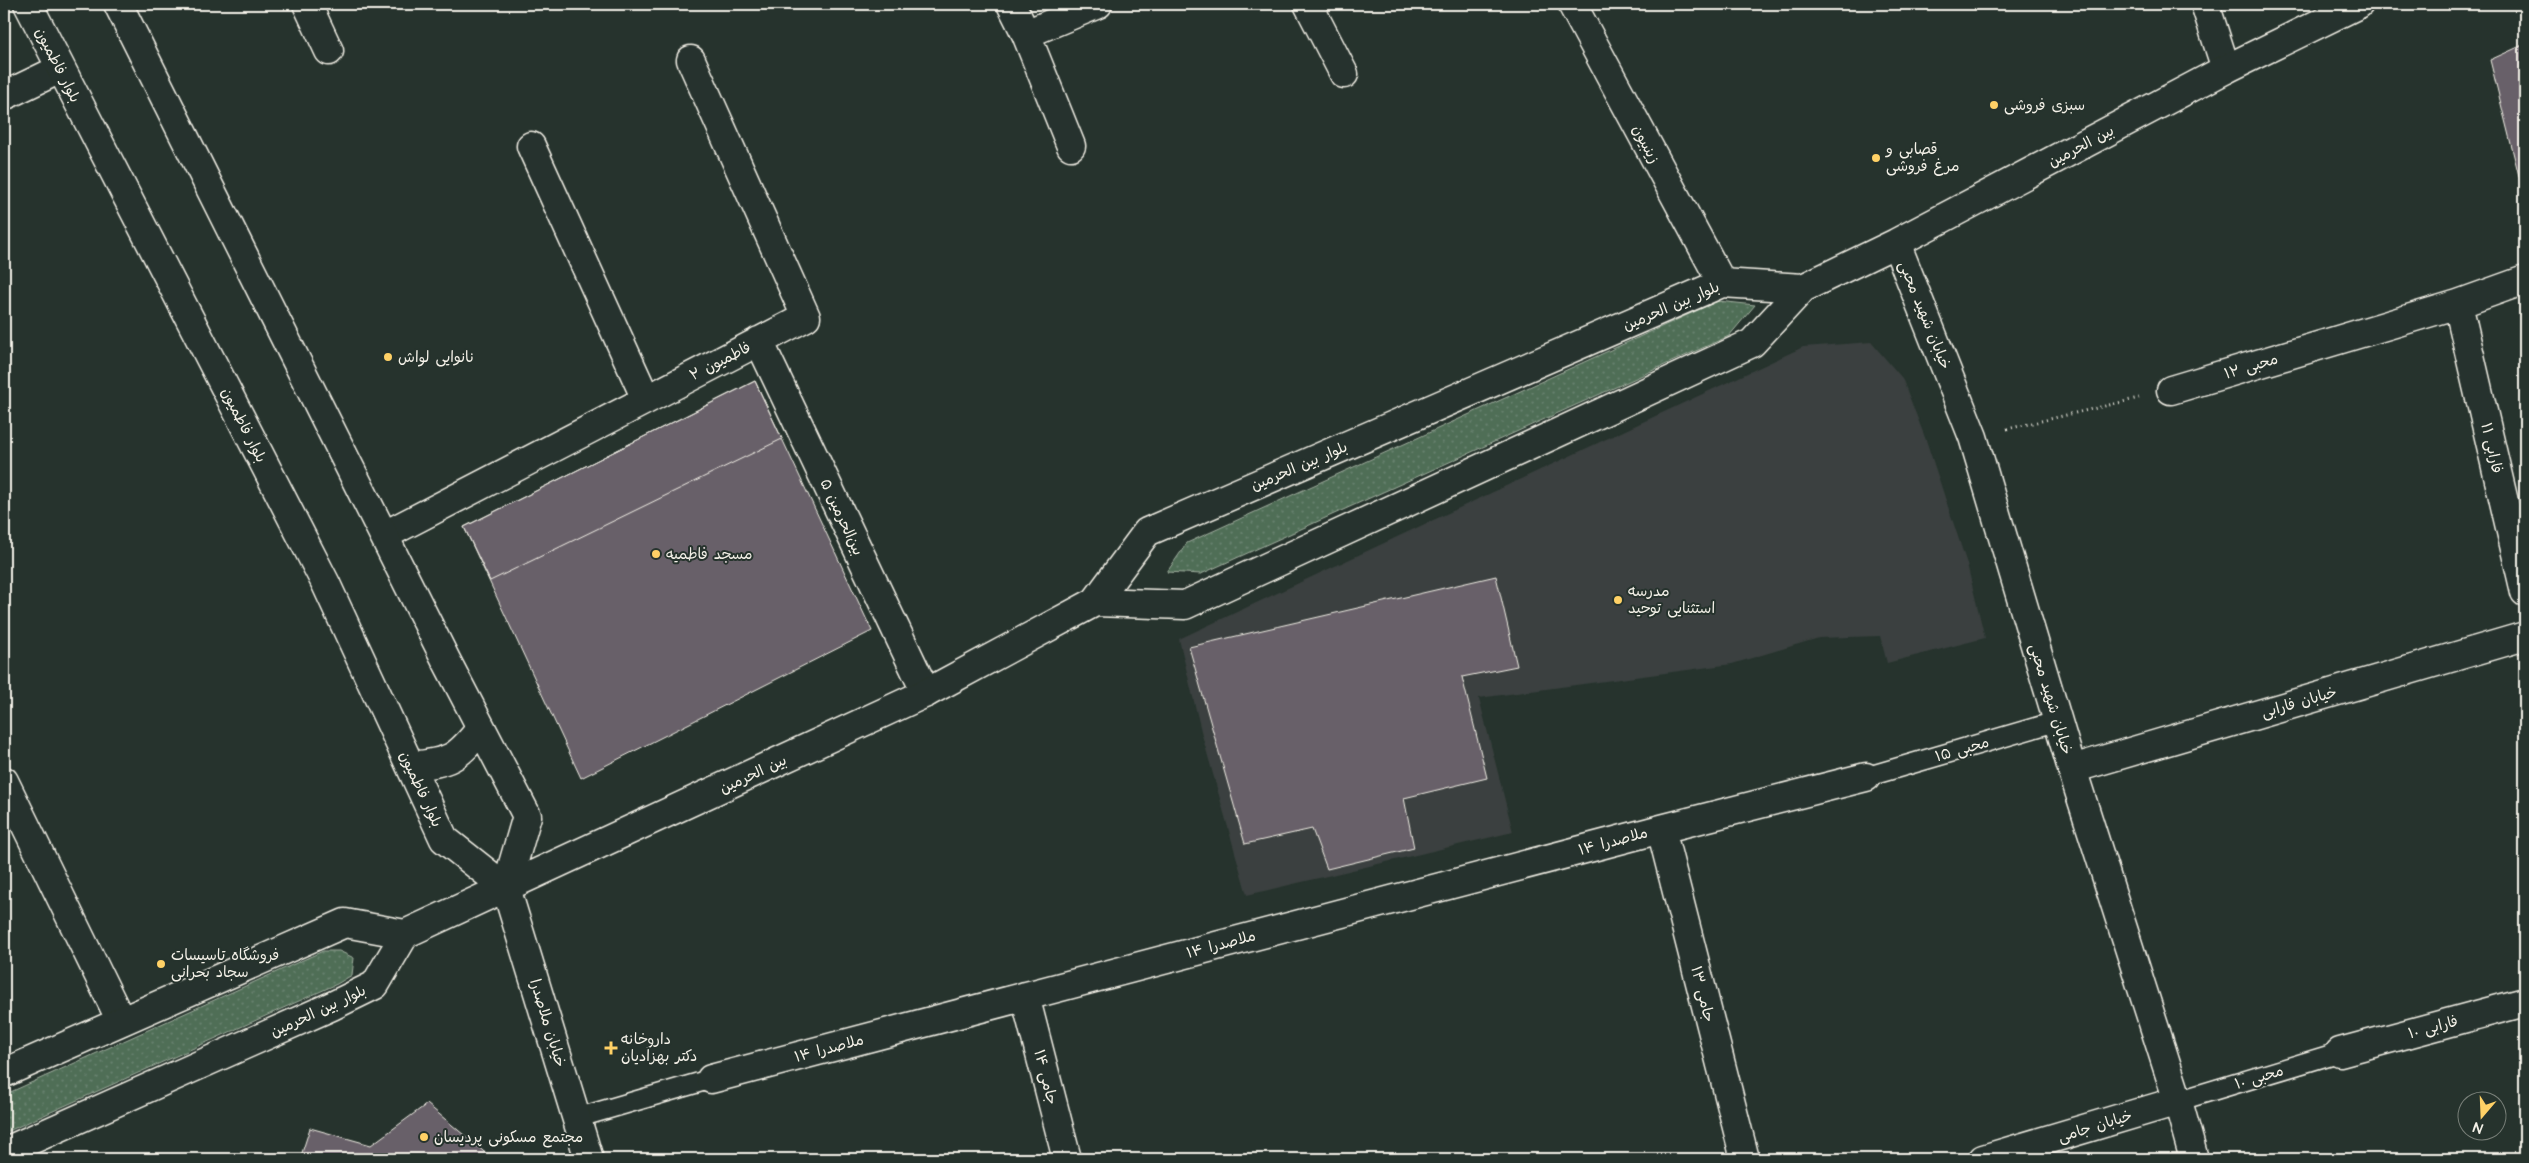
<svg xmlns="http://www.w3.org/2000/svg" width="2529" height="1163" viewBox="0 0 2529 1163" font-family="'Architects Daughter','Playpen Sans Arabic',sans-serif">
  <defs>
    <pattern id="grass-dots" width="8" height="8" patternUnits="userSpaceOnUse" patternTransform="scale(1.25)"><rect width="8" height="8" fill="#4f6e57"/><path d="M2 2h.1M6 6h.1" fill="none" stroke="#69836f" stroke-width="1.8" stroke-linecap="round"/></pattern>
  </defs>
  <rect width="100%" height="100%" fill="#26332d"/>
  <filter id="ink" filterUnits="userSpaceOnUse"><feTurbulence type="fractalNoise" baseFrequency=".02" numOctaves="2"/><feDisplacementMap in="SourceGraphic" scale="10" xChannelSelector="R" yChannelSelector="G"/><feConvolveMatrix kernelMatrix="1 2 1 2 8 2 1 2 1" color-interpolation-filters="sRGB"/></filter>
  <g filter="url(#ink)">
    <!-- built -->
    <path fill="#3a403f" d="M1871,342L1902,378L1926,440L1967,564L1985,638L1887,663L1880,636L1819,638L1732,664L1479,698L1513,832L1247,895L1202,735L1179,639L1803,347Z"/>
    <!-- grass -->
    <path fill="url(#grass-dots)" stroke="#a2b0a0" d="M1718,301L1755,305L1729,336L1201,574L1167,572L1187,543Z
      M323,951H339L354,958L352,975L337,984L4,1133V1095Z"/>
    <!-- building -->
    <path fill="#686069" stroke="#f4f1e8" d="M2525,44V200L2490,60Z
      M755,381L872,631L581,778L464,527Z
      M755,381L782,439L490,581L464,527Z
      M1496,576L1517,666L1462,677L1487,778L1404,798L1414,848L1327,869L1312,829L1245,844L1189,647Z
      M427,1104L489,1156L486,1159H300L310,1128L371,1145Z"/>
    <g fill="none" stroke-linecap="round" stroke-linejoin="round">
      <!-- lane casing -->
      <g stroke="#f4f1e8" stroke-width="22">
        <path id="lane" d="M1866,777L2058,721
          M2178,1101L2340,1052
          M577,1118L711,1079"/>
      </g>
      <!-- street casing -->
      <g stroke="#f4f1e8" stroke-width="31">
        <path id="street" d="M307,4L329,51
          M1011,4L1026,34L1071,146
          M1308,4L1344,74
          M2205,4L2226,69
          M1026,34L1098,4
          M4,96L60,69
          M531,146L646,399
          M2458,304L2525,592
          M759,341L926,693
          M2171,390L2458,304L2525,280
          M385,535L806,317L691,60
          M4,781L121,1021
          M1661,829L1745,1159
          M1025,996L1067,1159
          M2340,1052L2525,1002
          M711,1079L1661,829L1866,777"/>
      </g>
      <!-- secondary casing -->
      <g stroke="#f4f1e8" stroke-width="31">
        <path id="secondary" d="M28,4L326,584L444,839L506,888
          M118,4L446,660L527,816L506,888
          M1572,4L1722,283
          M1896,243L1973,437L2072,769L2178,1101L2194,1159
          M1095,602L1185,605L1752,343L1803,288L1896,243L2226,69L2359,4
          M411,766C450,762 457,759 481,728
          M2072,769L2525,636
          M506,888L589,1159
          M405,934L926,693L1095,602L1147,532L1722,283L1803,288
          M4,1073L345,923L405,934
          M4,1152L332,1006L375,985L405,934
          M1983,1159L2178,1101"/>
      </g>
      <!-- path -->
      <path stroke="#f4f1e8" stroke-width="3" stroke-dasharray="1 4" stroke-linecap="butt" d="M2007,429L2139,398"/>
      <!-- lane -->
      <use href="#lane" stroke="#26332d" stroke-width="19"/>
      <!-- street -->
      <use href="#street" stroke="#26332d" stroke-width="28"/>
      <!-- secondary -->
      <use href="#secondary" stroke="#26332d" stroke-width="28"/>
    </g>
  </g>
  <!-- markers -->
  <g fill="#ffd166" stroke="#26332d" stroke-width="2">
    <circle cx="1994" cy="105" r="5"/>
    <circle cx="1876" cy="158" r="5"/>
    <circle cx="388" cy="357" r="5"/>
    <circle cx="656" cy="554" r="5"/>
    <circle cx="1618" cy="600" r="5"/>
    <circle cx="161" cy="964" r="5"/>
    <path d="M608.5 1040.5h5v5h5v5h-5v5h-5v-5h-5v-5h5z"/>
    <circle cx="424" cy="1137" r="5"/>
  </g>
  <g text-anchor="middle" stroke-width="4" stroke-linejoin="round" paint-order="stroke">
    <!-- street labels -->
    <g font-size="15" fill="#f4f1e8" stroke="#26332d">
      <text transform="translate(58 65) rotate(63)" y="5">بلوار فاطمیون</text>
      <text transform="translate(1646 144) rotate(62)" y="5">زینبیون</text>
      <text transform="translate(2081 146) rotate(-28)" y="5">بین الحرمین</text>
      <text transform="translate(1671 306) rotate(-23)" y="5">بلوار بین الحرمین</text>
      <text transform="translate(1925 315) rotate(68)" y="5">خیابان شهید محبی</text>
      <text transform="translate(720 361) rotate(-27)" y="5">فاطمیون ۲</text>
      <text transform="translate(2251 366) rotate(-17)" y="5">محبی ۱۲</text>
      <text transform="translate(244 425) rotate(63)" y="5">بلوار فاطمیون</text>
      <text transform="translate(2492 448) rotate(77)" y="5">فارابی ۱۱</text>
      <text transform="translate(1299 466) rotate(-23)" y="5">بلوار بین الحرمین</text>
      <text transform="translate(842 517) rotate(65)" y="5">بین‌الحرمین ۵</text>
      <text transform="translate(2051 699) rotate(73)" y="5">خیابان شهید محبی</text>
      <text transform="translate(2299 702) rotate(-16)" y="5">خیابان فارابی</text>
      <text transform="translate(1962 749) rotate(-16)" y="5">محبی ۱۵</text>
      <text transform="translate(753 774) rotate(-25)" y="5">بین الحرمین</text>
      <text transform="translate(421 789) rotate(65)" y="5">بلوار فاطمیون</text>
      <text transform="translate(1613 841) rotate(-15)" y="5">ملاصدرا ۱۴</text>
      <text transform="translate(1221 944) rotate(-15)" y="5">ملاصدرا ۱۴</text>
      <text transform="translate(1703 994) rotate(76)" y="5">جامی ۱۳</text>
      <text transform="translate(318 1011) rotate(-25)" y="5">بلوار بین الحرمین</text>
      <text transform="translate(548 1023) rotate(73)" y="5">خیابان ملاصدرا</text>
      <text transform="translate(2433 1027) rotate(-15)" y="5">فارابی ۱۰</text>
      <text transform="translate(829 1048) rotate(-15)" y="5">ملاصدرا ۱۴</text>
      <text transform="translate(1046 1077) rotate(76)" y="5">جامی ۱۴</text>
      <text transform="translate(2259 1077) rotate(-17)" y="5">محبی ۱۰</text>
      <text transform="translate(2095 1126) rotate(-17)" y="5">خیابان جامی</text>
    </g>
    <!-- poi labels -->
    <g font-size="15" fill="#f4f1e8" stroke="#26332d" text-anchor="start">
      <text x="2004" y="110">سبزی فروشی</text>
      <text x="1886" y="154">قصابی و<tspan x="1886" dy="17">مرغ فروشی</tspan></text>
      <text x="398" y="362">نانوایی لواش</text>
      <text x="666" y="559">مسجد فاطمیه</text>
      <text x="1628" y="596">مدرسه<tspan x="1628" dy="17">استثنایی توحید</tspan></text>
      <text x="171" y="960">فروشگاه تاسیسات<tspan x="171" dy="17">سجاد بحرانی</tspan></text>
      <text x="621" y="1044">داروخانه<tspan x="621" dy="17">دکتر بهزادیان</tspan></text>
      <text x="434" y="1142">مجتمع مسکونی پردیسان</text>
    </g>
  </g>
  <!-- margin -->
  <rect width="2529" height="1163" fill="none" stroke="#26332d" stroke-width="20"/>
  <rect x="10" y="10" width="2509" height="1143" fill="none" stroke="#f4f1e8" stroke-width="2" filter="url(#ink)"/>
  <!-- north arrow -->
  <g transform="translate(2482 1116) rotate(199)"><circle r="24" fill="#26332d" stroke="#787f78"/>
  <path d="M0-4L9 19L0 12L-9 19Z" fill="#ffd166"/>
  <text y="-8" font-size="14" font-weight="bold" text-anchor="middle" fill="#f4f1e8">N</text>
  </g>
</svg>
